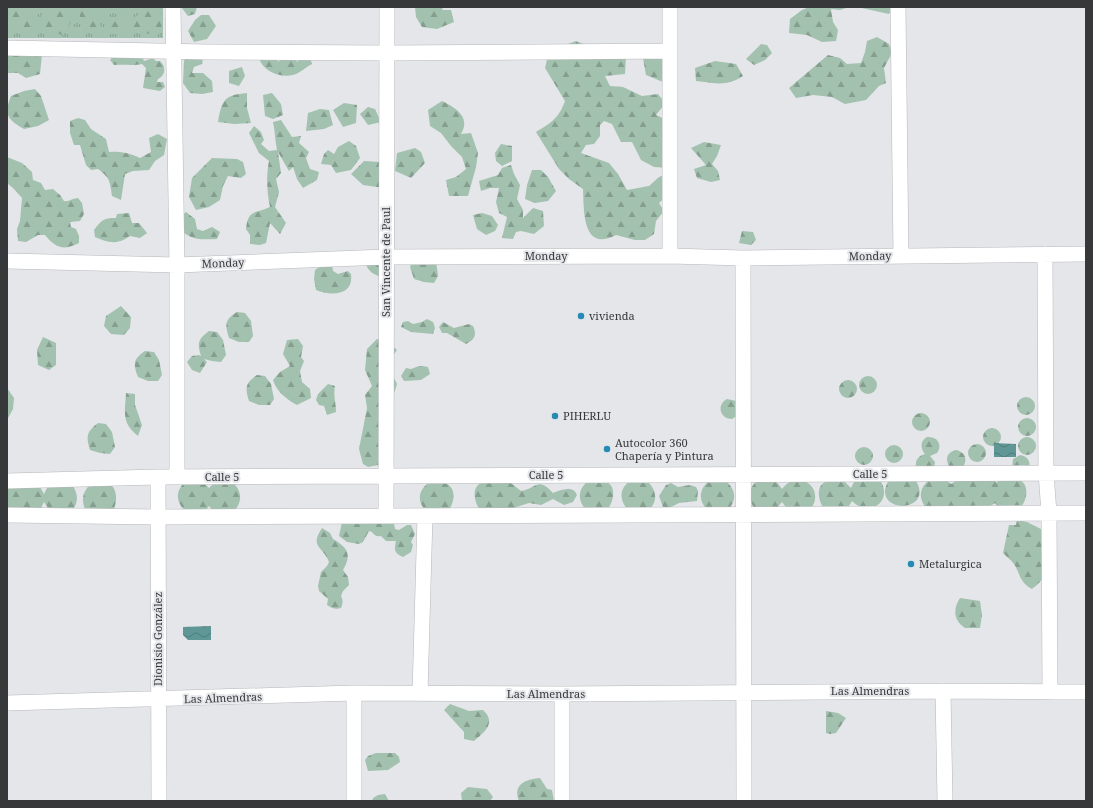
<svg xmlns="http://www.w3.org/2000/svg" width="1093" height="808" viewBox="0 0 1093 808" font-family="'Noto Serif',serif">
  <defs>
    <pattern id="grass-tufts" width="24" height="20" patternUnits="userSpaceOnUse"><rect width="24" height="20" fill="#a3c1af"/><path d="M3 7l-1-3M5 7V3M7 7l1-3M15 17l-1-3M17 17v-4M19 17l1-3" fill="none" stroke="#869e8f"/></pattern>
    <pattern id="forest-firs" width="22" height="20" patternUnits="userSpaceOnUse"><rect width="22" height="20" fill="#a3c1af"/><path d="M5 1l3.5 6h-7zM16 11l3.5 6h-7z" fill="#869e8f"/></pattern>
    <pattern id="water-waves" width="16" height="10" patternUnits="userSpaceOnUse"><rect width="16" height="10" fill="#5f9797"/><path d="M0 5q4-4 8 0t8 0" fill="none" stroke="#4f7c7c"/></pattern>
  </defs>
  <rect width="100%" height="100%" fill="#e4e6ea"/>
  <!-- grass -->
  <path fill="url(#grass-tufts)" d="M7,7H163V38H7Z"/>
  <!-- forest -->
  <path fill="url(#forest-firs)" d="M7,7H22L31,15L33,25L26,31H7Z
    M46,7H64L74,17L63,35L49,32L39,20Z
    M87,7L95,8L101,27L94,34L82,25L79,12Z
    M181,7H197L195,14L188,16Z
    M415,7H443L442,10H451L454,22L437,29L422,27L416,17Z
    M809,7H849L840,10L831,9L833,22L838,30L836,41L822,42L807,35L789,33L790,19L802,10Z
    M857,7H893L889,14Z
    M149,10L163,14V24L157,33L142,34L129,26L122,34H107L106,25L117,19L129,21L141,13Z
    M201,15H209L216,26L207,39L194,42L188,31L195,20Z
    M877,37L889,44L892,53L884,68L886,83L879,86L866,100L845,104L832,97L813,95L796,98L789,88L828,55L840,58L847,64L861,63L865,52L867,41Z
    M576,41L601,51L626,56L625,74L605,76L610,86L623,87L642,96L658,94L663,100L664,105L656,115L669,121V168L654,167L641,160L632,142H621L612,124L604,121L600,125V136L594,144L586,145L581,153L609,163L618,174L627,190L649,186L659,177L666,174L669,194L659,203L664,211L656,221L654,234L645,240H635L616,235C582,253 584,210 583,189L569,179L559,169L536,132C551,123 559,118 565,101L545,68L549,51Z
    M761,44L767,45L772,53L765,60L754,65L746,59Z
    M7,48L42,54L40,74L26,78L18,73H7Z
    M189,50L204,52L202,64L194,67L192,73H203L212,81L213,92L202,94L190,93L183,83L184,61Z
    M116,52H140L144,61L153,58L156,61H160C166,66 166,75 158,79L157,82H163L165,87L160,91L143,88L146,68L142,64C133,66 123,64 114,65L110,60Z
    M664,53L663,82L646,75L643,58Z
    M309,54L312,64C306,67 299,74 293,75C279,78 263,71 259,58L276,56L278,62L283,57L289,55L298,62L299,56Z
    M715,61L736,64L743,76C727,87 715,83 696,81L695,68Z
    M242,67L245,76L239,86L229,83V71Z
    M35,89L41,96L49,120L38,126L24,129C8,120 3,115 11,96L24,91Z
    M247,93V108L251,123L234,124L218,122C222,100 224,95 247,93Z
    M272,93L281,104L283,115L273,119L265,116L263,95Z
    M442,101C456,108 471,117 461,134L471,133L478,153L476,167L468,196H449L446,180L456,177L466,169L462,157L451,146L441,133L430,126L428,110Z
    M344,103L357,105L356,123L343,127L333,110Z
    M368,107L375,109L381,122L368,125L360,114Z
    M320,109L329,110L333,125L324,129L306,131L308,113Z
    M78,118L85,120L91,129L106,139L109,152C121,151 129,153 140,158L151,152L149,138L158,134L167,139L164,155L155,161L149,170L133,171L125,174L121,200L112,196C110,181 110,178 98,169L91,170L86,165L80,145H74L70,133V121Z
    M281,120L292,137L301,136L299,143L309,152L306,158L310,169L319,172L317,180L303,188L297,179L293,167L289,171L278,152L281,173L276,179L279,192L275,207L286,223L280,234L270,223L266,243L260,245L250,244V235L246,229C248,209 255,214 270,207C267,193 266,176 269,161L259,153L249,133L254,126L261,132L264,140L261,144L269,151L277,150C275,140 275,131 273,122Z
    M349,141L356,146L360,158L351,170L336,173L331,165L321,164L324,154L328,150L334,154L338,147Z
    M704,142L721,145L717,156L712,164L718,171L720,180L711,182L697,178L694,169L706,165L691,148Z
    M501,144L512,146V161L502,166L496,161L495,153Z
    M415,148L421,152L425,163L411,178L395,171L397,153Z
    M7,157L22,163L32,172L33,180L41,183L45,190L53,189L60,195L64,201C69,202 73,198 78,198L82,203L84,214L80,221L70,222L71,227L76,229L79,236V243C63,251 56,248 45,235H38L26,242L18,241L17,229L20,221L22,198L14,189L7,183Z
    M212,158L237,159L243,162L246,174L241,178L228,176L223,186L220,200L209,207L196,210L189,197L192,178Z
    M364,161L380,162L384,188L363,185L351,174Z
    M511,165L514,174L520,185L517,199L523,210V218L533,208L543,211L544,226L534,234L521,231L516,232L513,239L502,238L507,217L499,213L496,202L499,188H490L481,191L479,181L498,175L502,168Z
    M532,170H541L548,177L556,191L548,201L535,203L525,199L527,185Z
    M186,212L195,219L197,229L203,231L212,227L220,232L217,239C196,240 189,240 174,223Z
    M129,213L132,223H139L147,233L140,238L130,236C118,245 108,243 95,237L94,230C102,220 103,218 116,218L117,214Z
    M482,213L492,216L498,225L495,231L486,235L477,229L473,215Z
    M742,231L753,232L756,240L751,245L739,243Z
    M376,250L384,278C372,274 369,272 364,261Z
    M414,257L436,261L438,276L434,283L424,282L414,279L410,267Z
    M324,264H332L333,271L338,274L348,271L351,274C354,296 331,296 316,290L314,279L315,270Z
    M121,306L131,317L130,328L124,335L111,334L104,326L106,316Z
    M237,312L245,313L251,321L253,336L249,342H239L229,338C225,325 224,320 237,312Z
    M427,319L433,322L435,328L433,334L411,332L401,327L403,322L408,321L413,324L422,322Z
    M443,322L454,328L469,324L473,326C477,335 475,339 466,344L447,333H442L439,327Z
    M209,331L217,332L223,340L226,355L221,362L212,361L204,359L207,362L200,373L192,370L187,362L192,356L199,355L201,356C197,343 198,339 209,331Z
    M43,337L56,343V365L49,370L38,365L37,350Z
    M298,339L303,346L301,357L304,361L300,371L302,382L310,389L311,398L297,405C286,399 277,392 273,380L280,372L290,366L283,354L287,340Z
    M377,339H386L397,350L387,364L397,384L389,409L385,461L378,465L368,467L363,464L359,449L367,408L365,395L372,386L365,370L367,349Z
    M145,351L154,352L159,360L162,375L158,381H148L138,377C133,364 133,359 145,351Z
    M419,366L428,367L430,374L421,380L404,381L401,376L406,368L411,369Z
    M257,375L265,376L271,384L274,399L270,405H259L249,401C245,388 245,383 257,375Z
    M859 385a9 9 0 1 1 18 0a9 9 0 1 1-18 0Z
    M839 389a9 9 0 1 1 18 0a9 9 0 1 1-18 0Z
    M328,384L335,386C333,396 336,402 336,412L327,415L324,406L319,405L316,400L318,394Z
    M7,388L14,398L13,409L7,420Z
    M126,393L135,394V405L142,425L138,436C121,423 125,412 126,393Z
    M1017 406a9 9 0 1 1 18 0a9 9 0 1 1-18 0Z
    M727,399L736,401L738,415L732,419C720,419 716,405 727,399Z
    M912 422a9 9 0 1 1 18 0a9 9 0 1 1-18 0Z
    M1018 427a9 9 0 1 1 18 0a9 9 0 1 1-18 0Z
    M98,423L106,424L112,432L115,447L110,454L100,453L90,450C86,437 86,432 98,423Z
    M983 437a9 9 0 1 1 18 0a9 9 0 1 1-18 0Z
    M1018 446a9 9 0 1 1 18 0a9 9 0 1 1-18 0Z
    M927,437C937,436 943,444 937,453L930,456L935,462L934,468H916C915,460 918,456 925,454C920,448 920,441 927,437Z
    M968 453a9 9 0 1 1 18 0a9 9 0 1 1-18 0Z
    M885 454a9 9 0 1 1 18 0a9 9 0 1 1-18 0Z
    M855 456a9 9 0 1 1 18 0a9 9 0 1 1-18 0Z
    M956,450C965,452 968,459 963,467L949,466C945,459 947,452 956,450Z
    M1020,455C1028,456 1031,462 1029,469L1012,468L1013,459Z
    M890,478L915,479C938,515 866,515 890,478Z
    M1001,479C1006,479 1013,478 1017,479C1031,483 1027,501 1020,508H999L995,503L987,508L927,509C918,499 919,488 929,480H946L951,484L956,481L995,480L996,483Z
    M7,480L40,487L44,494L48,486H73C79,496 78,504 71,512L50,511L44,502L41,508L16,512L12,507L7,511Z
    M507,480L521,491C537,489 537,476 553,493C561,490 573,485 577,495L573,502L564,505L553,499L541,505L529,503L510,509L505,508L502,511H481C474,503 470,485 484,482C491,480 500,481 507,480Z
    M758,480C770,480 775,478 782,489C799,467 828,490 809,511L788,510L782,502L776,509H755C747,499 748,488 758,480Z
    M855,480H880C894,502 869,518 852,501L846,511L825,510C819,503 814,486 827,481C832,480 840,481 844,481L851,488Z
    M186,481L203,482L209,488L215,482H232C242,490 243,502 234,511H213L209,506L205,511L184,510C175,500 176,490 186,481Z
    M588,481C593,481 601,479 605,481C618,486 613,503 607,510H586C577,500 578,489 588,481Z
    M630,481H647C657,490 658,501 649,510H628C619,500 619,489 630,481Z
    M709,481H726C736,490 737,500 728,510H707C698,500 699,489 709,481Z
    M428,483C433,483 441,481 445,483C458,488 454,505 447,512L426,511C417,502 418,491 428,483Z
    M671,483L678,487L690,485L696,487L698,491L697,501L679,503L667,509L663,507L659,496L666,485Z
    M91,484C96,484 103,483 108,484C118,487 117,501 114,509H85C81,499 83,491 91,484Z
    M1017,520L1027,522L1041,529C1043,539 1048,566 1045,574C1042,581 1037,585 1032,589C1019,582 1021,575 1014,564C1011,560 1006,556 1003,553L1009,525H1016Z
    M342,522L394,523L395,529L399,530L407,525H411L415,534L411,542L413,545L411,552L403,557C394,553 394,550 396,541H386L381,536C377,537 375,536 372,532L369,531L363,542L359,544L347,542L339,536Z
    M322,528L330,533L333,539C348,548 352,554 343,570L348,577L349,585L343,591L341,596C343,600 343,603 341,608C335,610 332,608 327,605L328,599L319,591L318,586L321,572L327,566L329,562C323,546 309,548 322,528Z
    M960,598L980,601L982,615L980,628H965C953,620 953,609 960,598Z
    M450,704L469,711L483,710C497,723 484,732 474,741L464,739V732L444,710Z
    M826,711L838,713L846,718L836,733L830,734L826,733Z
    M376,753H395L399,757L400,762L388,770L368,771L365,760L368,756Z
    M540,778L547,789L552,790L554,801H519C512,784 527,779 540,778Z
    M468,787L487,789L493,797L490,801H462L461,793Z
    M385,794L389,801H372L373,798L378,795Z"/>
  <!-- water -->
  <path fill="url(#water-waves)" d="M994,443L1016,444V457H994Z
    M211,626V640H188L183,635V627Z"/>
  <g fill="none" stroke-linecap="round" stroke-linejoin="round">
    <!-- minor casing -->
    <g stroke="#b6b7bb" stroke-width="16">
      <path id="minor" d="M173,7L177,265V477
        M670,7V256
        M898,7L901,256
        M7,48L208,52L387,53L670,51
        M1045,254L1046,473L1049,513L1050,692
        M743,258L744,801
        M7,261L177,265L386,257L670,256L743,258L1086,254
        M158,477L159,801
        M7,481L158,477L1086,473
        M7,515L158,517L1086,513
        M386,516L387,7
        M943,691L945,801
        M354,693V801
        M420,693L425,516
        M7,703L354,693L562,694L943,691L1086,692
        M562,801V694"/>
    </g>
    <!-- minor -->
    <use href="#minor" stroke="#fff" stroke-width="15"/>
  </g>
  <!-- markers -->
  <g fill="#258bb4" stroke="#e4e6ea" stroke-width="1.5">
    <circle cx="581" cy="316" r="4"/>
    <circle cx="555" cy="416" r="4"/>
    <circle cx="607" cy="449" r="4"/>
    <circle cx="911" cy="564" r="4"/>
  </g>
  <g text-anchor="middle" stroke-width="4" stroke-linejoin="round" paint-order="stroke">
    <!-- street labels -->
    <g font-size="11" fill="#373839" stroke="#e4e6ea">
      <text x="546" y="260">Monday</text>
      <text transform="translate(870 256) rotate(-1)" y="4">Monday</text>
      <text transform="translate(386 262) rotate(-90)" y="4">San Vincente de Paul</text>
      <text transform="translate(223 263) rotate(-2)" y="4">Monday</text>
      <text x="870" y="478">Calle 5</text>
      <text x="546" y="479">Calle 5</text>
      <text x="222" y="481">Calle 5</text>
      <text transform="translate(158 639) rotate(-90)" y="4">Dionisio González</text>
      <text x="870" y="695">Las Almendras</text>
      <text x="546" y="698">Las Almendras</text>
      <text transform="translate(223 698) rotate(-2)" y="4">Las Almendras</text>
    </g>
    <!-- poi labels -->
    <g font-size="11" fill="#373839" stroke="#e4e6ea" text-anchor="start">
      <text x="589" y="320">vivienda</text>
      <text x="563" y="420">PIHERLU</text>
      <text x="615" y="447">Autocolor 360<tspan x="615" dy="13">Chapería y Pintura</tspan></text>
      <text x="919" y="568">Metalurgica</text>
    </g>
  </g>
  <!-- border -->
  <rect width="1093" height="808" fill="none" stroke="#373839" stroke-width="16"/>
</svg>
